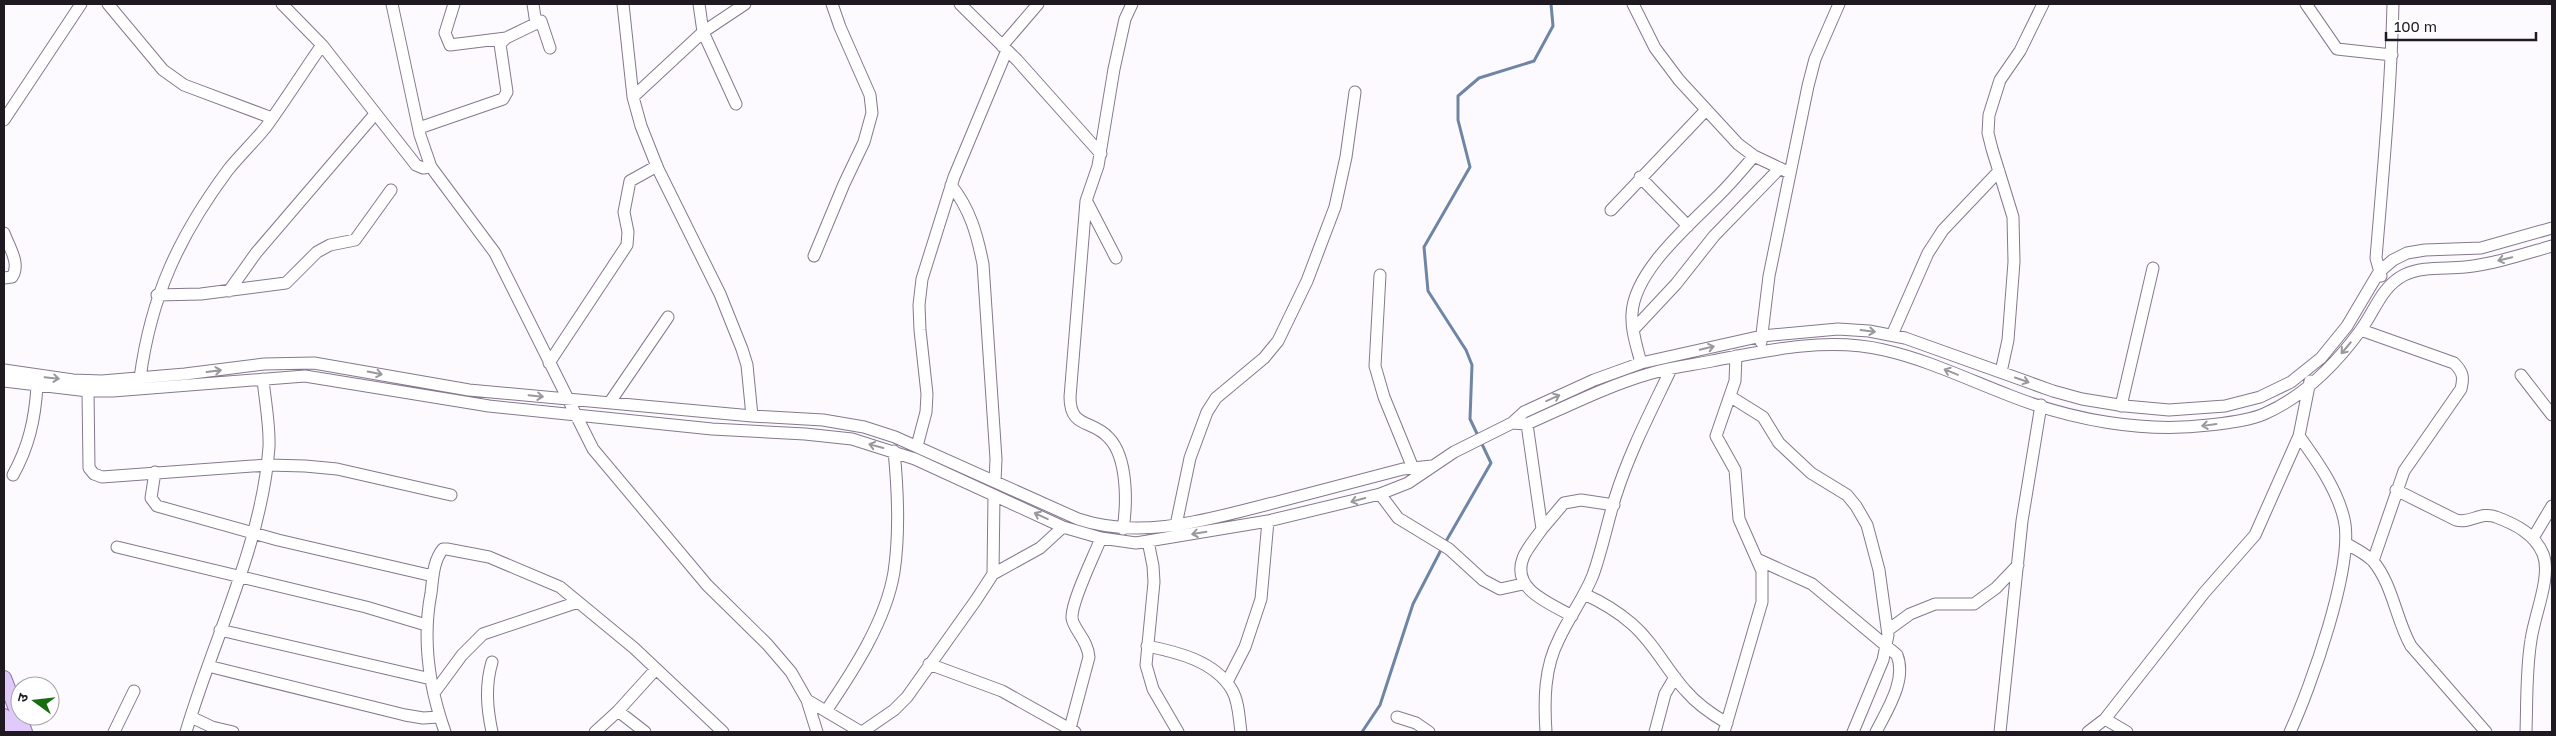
<svg xmlns="http://www.w3.org/2000/svg" width="2556" height="736" viewBox="0 0 2556 736" font-family="'Golos Text','Noto Sans Devanagari',sans-serif">
  <rect width="100%" height="100%" fill="#fdfaff"/>
  <g fill="none" stroke-linecap="round" stroke-linejoin="round">
    <!-- stream -->
    <path stroke="#6e85a4" stroke-width="3" d="M1445,543L1491,463L1470,419L1472,365L1466,350L1428,291L1424,247L1470,167L1458,120V96L1479,78L1534,61L1553,26L1551,4
      M1362,732L1380,705L1413,604L1442,548"/>
    <!-- minor casing -->
    <g stroke="#86788e" stroke-width="13">
      <path id="minor" d="M108,4L163,70L184,85L272,118
        M282,4L322,45L416,165L423,168L431,167
        M392,4L420,135L431,167L495,253L593,449L707,585L767,644L791,672L807,700L817,732
        M454,4L445,33L450,45L506,38L541,21L550,48
        M533,4L536,24
        M623,4L633,97L641,126L658,169L720,294L742,349L747,365L752,416
        M699,4L703,32L736,104
        M960,4L1017,60L1101,154
        M1633,4L1655,48L1679,80L1738,144L1754,156L1790,173
        M2306,4L2337,49L2392,55
        M1002,46L1038,4
        M633,97L703,32L745,4
        M4,120L81,4
        M419,128L503,99L507,92L500,44L506,38
        M1640,177L1688,226
        M951,185C970,209 977,234 983,264L996,459L995,481
        M1087,202L1116,258
        M1611,210L1706,110
        M4,233C9,247 21,264 12,277L4,278
        M814,256L844,184L864,142L872,113L870,95L840,27L832,4
        M1380,275L1375,366L1384,397L1413,468
        M2381,276L2376,258C2383,173 2391,89 2393,4
        M229,291L256,253L375,114
        M157,295L201,294L286,283L317,252L330,245L355,240L391,190
        M1633,330L1676,284L1714,236L1780,168
        M2361,330L2454,363C2463,372 2464,377 2461,389L2404,471L2373,561
        M1892,335L1928,253L1943,230L1999,171
        M1761,342L1769,276L1808,86L1815,59L1839,4
        M549,363L627,245L628,232L624,212L630,181L657,166
        M1641,363C1637,347 1631,331 1632,314C1634,270 1692,223 1721,193C1732,182 1743,169 1754,156
        M4,370L73,380L102,381L185,374L264,364L314,363L469,390L752,416L823,420L864,427L895,437L1078,519C1144,541 1212,518 1277,502C1319,491 1361,480 1403,469L1432,466
        M2001,372L2008,340L2014,262L2013,217L1992,149L1988,133L1989,115L2000,80L2020,51L2043,4
        M2521,375L2552,415
        M140,378C151,296 179,236 228,170C240,155 254,142 266,127C285,101 303,72 322,45
        M4,381L88,391H113L305,376L489,406L712,429L805,434L852,439L915,459L1063,527L1101,538L1136,543L1268,521L1380,494L1408,483L1454,452L1512,423L1524,412L1594,380L1641,363L1762,336L1838,329L1869,331L1905,338L2053,391L2082,399L2125,406L2169,410L2225,406L2260,397L2291,382L2321,358L2347,326L2379,272L2393,260L2407,253L2425,250L2481,248L2552,228
        M88,391L89,468L94,474L102,477L267,465L305,466L337,469L451,495
        M1731,397L1763,417L1779,443L1811,473L1847,495L1856,506L1867,525L1879,570L1888,635L1883,660L1853,732
        M610,402L668,317
        M2121,406L2153,268
        M1512,423L1527,424C1568,406 1609,385 1652,373C1671,367 1692,365 1712,361C1768,350 1828,337 1884,350C1928,360 1969,380 2011,396C2072,420 2143,433 2209,425C2226,423 2248,421 2264,414C2303,397 2335,365 2360,331C2375,311 2381,287 2404,275C2422,266 2445,269 2465,267C2494,264 2524,254 2552,246
        M1527,424L1542,529C1536,538 1527,548 1523,558C1511,590 1550,603 1572,616
        M917,446L926,412L927,394L920,330L919,305L922,279L954,177L1007,50
        M155,472L151,498L157,506L278,540L433,576
        M13,475C29,446 35,419 37,386
        M2396,490L2456,520C2470,524 2481,511 2496,517C2515,524 2535,534 2543,554C2552,576 2534,616 2531,640C2526,670 2527,702 2526,732
        M1380,494L1398,518L1449,549L1483,580L1500,589L1523,584
        M1176,525L1190,458L1207,412L1216,398L1264,358L1278,341L1307,281L1335,207L1346,157L1355,92
        M1123,529C1127,504 1128,458 1109,438C1092,419 1070,429 1070,397L1086,201L1098,166L1114,69L1125,19L1132,4
        M1542,529L1564,503L1581,500L1614,505
        M2533,538L2552,506
        M1148,541L1153,566L1154,582L1146,665L1153,689L1178,732
        M2347,544C2356,549 2366,554 2373,561C2393,585 2396,620 2411,646L2486,732
        M117,547L366,607L426,625
        M1759,560L1812,584L1897,655C1907,680 1887,710 1876,732
        M993,574L1040,548L1063,527
        M1584,594C1602,602 1617,611 1632,624C1654,643 1666,669 1685,690C1697,704 1711,714 1727,723
        M220,630L431,679
        M1888,630L1910,614L1935,604H1974L1996,588L2018,565
        M1147,646C1177,652 1215,661 1232,690C1239,702 1239,719 1241,732
        M929,664L1002,691L1075,732
        M208,666L405,715L423,718L439,717
        M1227,682L1245,647L1261,599L1268,521
        M434,693L462,655L483,634L578,602
        M807,700L861,732
        M618,711L645,732
        M826,711C853,671 886,621 894,572C900,532 898,491 894,451
        M191,717L212,727L233,732
        M1397,717L1416,723L1429,732
        M2105,719L2127,732
        M114,732L134,691
        M186,732C213,640 262,544 269,447C270,425 265,401 263,379
        M445,732C429,687 422,640 431,593C433,578 433,561 443,549H447L489,557L560,587L634,648L723,732
        M492,732C487,708 485,686 492,662
        M595,732L618,711L656,669
        M862,732L894,710L907,697L976,600L993,574L994,495
        M1069,732L1089,657C1088,640 1073,629 1072,618C1071,602 1094,556 1101,538
        M1546,732C1544,701 1544,668 1559,639C1569,617 1584,598 1593,575C1602,550 1607,524 1615,498C1629,453 1651,411 1671,369
        M1655,732L1665,694L1675,677
        M1724,732L1762,602V571L1739,519L1735,470L1716,436L1735,381L1736,356
        M2000,732L2022,521L2041,405
        M2088,732L2105,719L2204,593L2255,535L2299,436L2310,381
        M2290,732C2310,689 2355,564 2344,519C2337,489 2317,461 2299,436"/>
    </g>
    <!-- major casing -->
    <g stroke="#8f75ad" stroke-width="16">
      <path id="major" d="M4,678L25,732
        M4,716L10,732"/>
    </g>
    <!-- minor -->
    <use href="#minor" stroke="#fff" stroke-width="11"/>
    <!-- major -->
    <use href="#major" stroke="#e0cafb" stroke-width="14"/>
  </g>
  <!-- one-way arrows -->
  <defs><path id="oneway-shaft" d="M-6 0H5M1.5-3L5.5 0L1.5 3" fill="none" stroke-width="1.6" stroke-linecap="round" stroke-linejoin="round" transform="scale(1.25)"/></defs>
  <g stroke="#9a989c">
    <use href="#oneway-shaft" transform="translate(2505 259) rotate(167)"/>
    <use href="#oneway-shaft" transform="translate(1868 331) rotate(7)"/>
    <use href="#oneway-shaft" transform="translate(1707 348) rotate(-13)"/>
    <use href="#oneway-shaft" transform="translate(2346 348) rotate(130)"/>
    <use href="#oneway-shaft" transform="translate(214 371) rotate(-7)"/>
    <use href="#oneway-shaft" transform="translate(1951 372) rotate(-158)"/>
    <use href="#oneway-shaft" transform="translate(375 373) rotate(11)"/>
    <use href="#oneway-shaft" transform="translate(52 378) rotate(6)"/>
    <use href="#oneway-shaft" transform="translate(2022 380) rotate(19)"/>
    <use href="#oneway-shaft" transform="translate(536 396) rotate(6)"/>
    <use href="#oneway-shaft" transform="translate(1553 398) rotate(-24)"/>
    <use href="#oneway-shaft" transform="translate(2209 425) rotate(172)"/>
    <use href="#oneway-shaft" transform="translate(876 446) rotate(-165)"/>
    <use href="#oneway-shaft" transform="translate(1358 500) rotate(165)"/>
    <use href="#oneway-shaft" transform="translate(1041 516) rotate(-155)"/>
    <use href="#oneway-shaft" transform="translate(1199 533) rotate(171)"/>
  </g>
  <!-- border -->
  <rect width="2556" height="736" fill="none" stroke="#1f1922" stroke-width="10"/>
  <!-- north arrow -->
  <g transform="translate(35 701) rotate(285)"><circle r="24" fill="#ffffff" stroke="#a5a3a7"/>
  <path d="M0-4L9 19L0 12L-9 19Z" fill="#186c12"/>
  <text y="-8" font-size="14" font-weight="bold" text-anchor="middle" fill="#1f1922">उ</text>
  </g>
  <!-- scale -->
  <path d="M2386 32v8h150v-8" fill="none" stroke="#1f1922" stroke-width="2.5"/>
  <text x="2394" y="32" font-size="15" fill="#1f1922" stroke="#ffffff" stroke-width="4" paint-order="stroke">100 m</text>
</svg>
